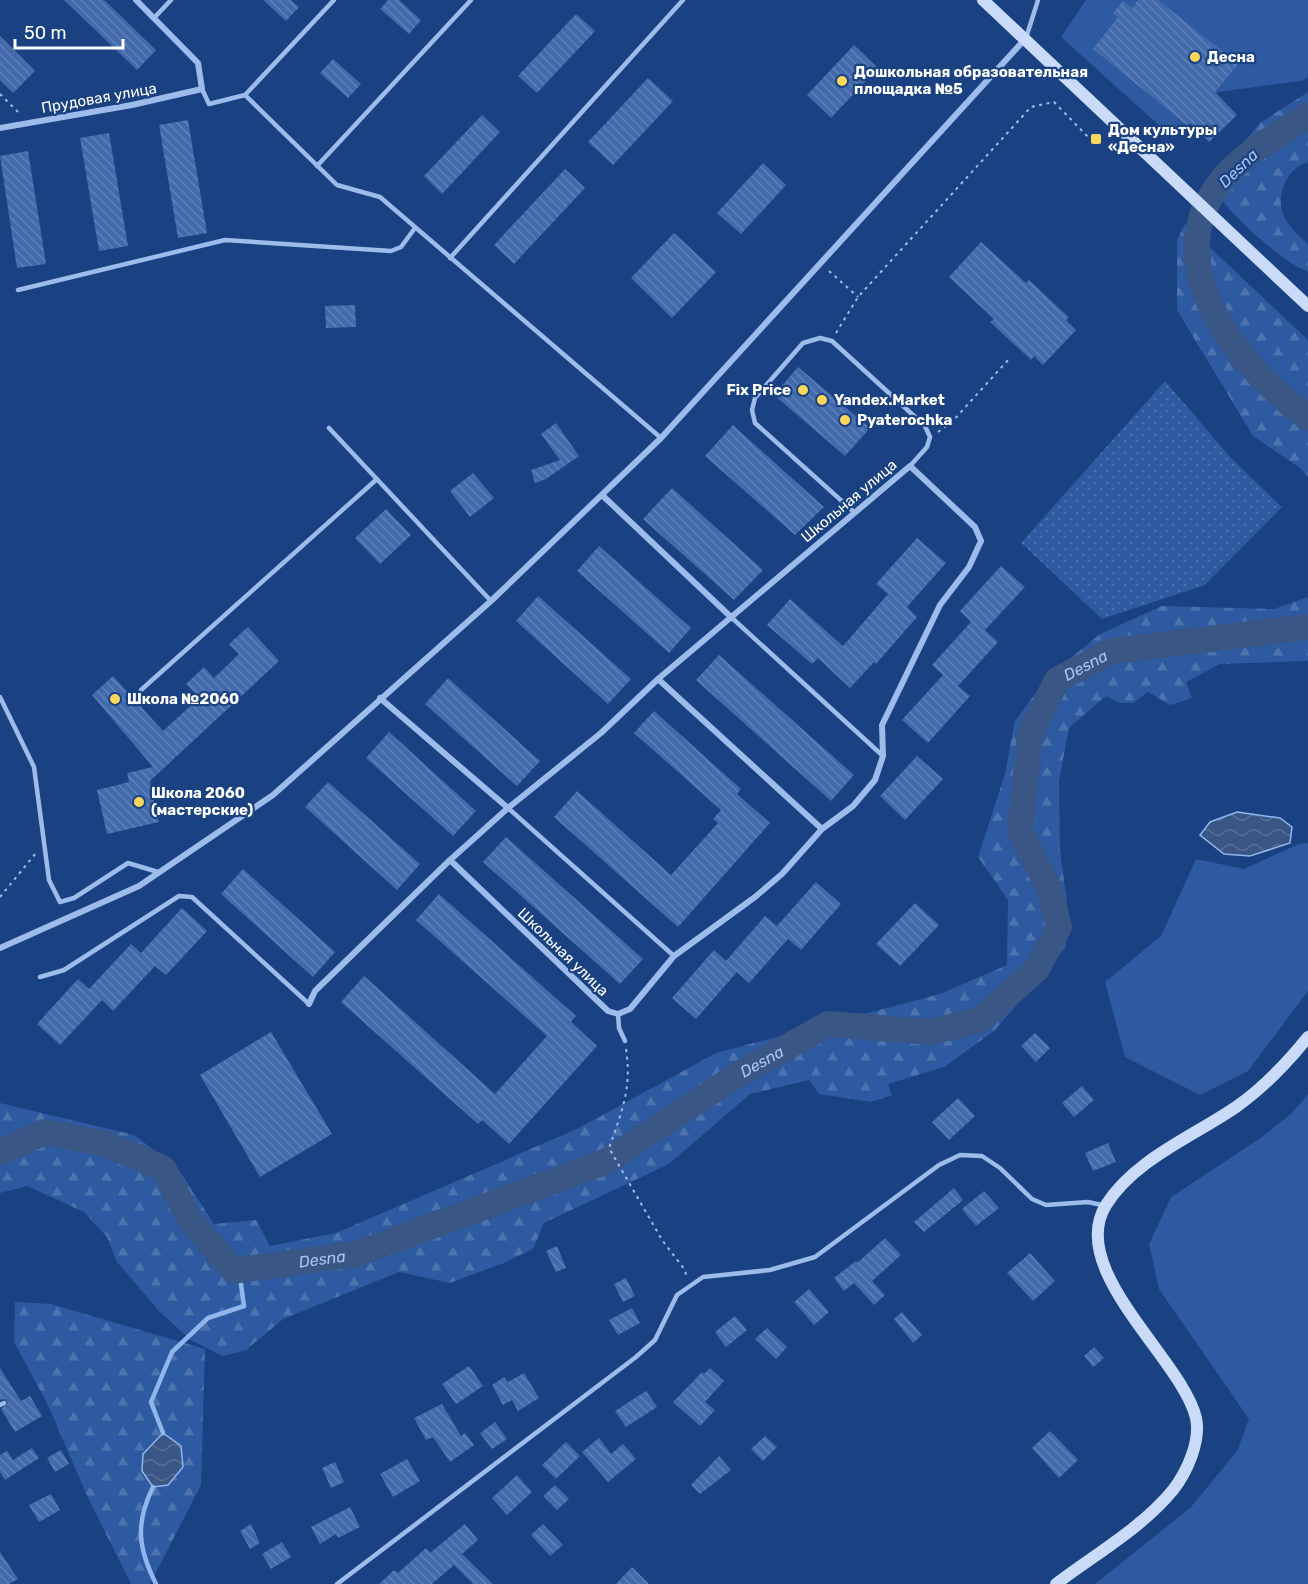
<svg xmlns="http://www.w3.org/2000/svg" width="1308" height="1584" viewBox="0 0 1308 1584" font-family="Rubik,sans-serif">
  <defs>
    <pattern id="forest-firs" width="22" height="20" patternUnits="userSpaceOnUse" patternTransform="scale(1.5)"><rect width="22" height="20" fill="#2d5aa0"/><path d="M5 1l3.5 6h-7zM16 11l3.5 6h-7z" fill="#4c73ae"/></pattern>
    <pattern id="park-dots" width="8" height="8" patternUnits="userSpaceOnUse" patternTransform="scale(1.5)"><rect width="8" height="8" fill="#2d5aa0"/><path d="M2 2h.1M6 6h.1" fill="none" stroke="#4c73ae" stroke-width="1.8" stroke-linecap="round"/></pattern>
    <pattern id="water-waves" width="16" height="10" patternUnits="userSpaceOnUse" patternTransform="scale(1.5)"><rect width="16" height="10" fill="#395685"/><path d="M0 5q4-4 8 0t8 0" fill="none" stroke="#576f97"/></pattern>
    <pattern id="building-back-hatch" width="6" height="6" patternUnits="userSpaceOnUse" patternTransform="scale(1.5)"><rect width="6" height="6" fill="#436bab"/><path d="M-1 5l2 2M0 0l6 6M5-1l2 2" fill="none" stroke="#5f81b8"/></pattern>
  </defs>
  <rect width="100%" height="100%" fill="#1a4181"/>
  <!-- grass -->
  <path fill="#2d5aa0" d="M1086,0H1308V77L1301,81L1218,92L1173,138L1061,37Z
    M1308,843V991L1248,1071L1200,1095L1125,1057L1105,982L1161,936L1196,859L1244,869L1299,844Z
    M1308,1094V1584H1095L1191,1507L1237,1451L1249,1419L1159,1289L1149,1244L1171,1197L1262,1137L1292,1113Z"/>
  <!-- forest -->
  <path fill="url(#forest-firs)" d="M1308,92V162C1295,167 1287,175 1283,188C1275,214 1290,228 1308,244V271C1289,268 1225,211 1218,193C1217,188 1217,181 1217,175L1260,123Z
    M1185,224L1308,340V477L1300,468L1253,436L1177,310V240Z
    M1308,597V661L1220,664L1186,682L1192,698L1170,705L1148,692L1133,703H1119L1106,696L1069,728L1059,781L1060,850L1067,902L1066,947L994,1031L944,1067L888,1084L892,1095L871,1102L819,1094L809,1080L750,1094L669,1164L544,1223L533,1249L501,1264L450,1283L399,1272L283,1319L246,1350L223,1356L191,1340L160,1312L117,1262L107,1237L84,1212L27,1186L0,1193V1103L134,1135L177,1167L214,1224L256,1220L270,1246L336,1233L577,1129L716,1053L940,994L1007,965L1008,900L978,857L1005,774L1015,721L1048,677L1100,634L1162,606L1274,609Z
    M15,1302L51,1304L205,1349L201,1485L150,1584H131L88,1498L48,1405L14,1342Z"/>
  <!-- park -->
  <path fill="url(#park-dots)" d="M1165,381L1232,459L1282,507L1205,585L1102,619L1021,543Z"/>
  <!-- water -->
  <path fill="url(#water-waves)" stroke="#90b6ed" stroke-width="1.5" d="M1237,812L1280,818L1292,827L1290,843L1250,856L1224,854L1200,835L1210,822Z
    M163,1433L181,1446L183,1467L168,1485L153,1487L142,1471L143,1454Z"/>
  <g fill="none" stroke-linecap="round" stroke-linejoin="round">
    <!-- stream -->
    <path stroke="#90b6ed" stroke-width="4.5" d="M163,1433L151,1402L172,1352L208,1318L244,1306L239,1270
      M153,1487C135,1524 138,1548 156,1584"/>
    <!-- river -->
    <g stroke="#395685" stroke-width="26">
      <path d="M1308,115C1277,136 1241,154 1218,185C1157,269 1241,369 1308,418"/>
      <path id="s1" d="M0,1152L45,1132L105,1144L163,1168L190,1220L234,1271L239,1270L356,1254L605,1162L739,1074L828,1024L930,1032L980,1020L1037,969L1059,927L1049,888L1020,832L1030,735L1057,680L1112,651L1308,627"/>
    </g>
  </g>
  <!-- building -->
  <path fill="url(#building-back-hatch)" d="M64,0H104L156,50L137,70Z
    M263,0H291L299,7L286,21Z
    M388,0H399L421,20L409,34L380,9Z
    M1138,0H1158L1238,64L1215,92L1237,115L1209,142L1190,123L1188,126L1093,49L1118,17L1113,13L1123,1L1132,8Z
    M576,14L595,31L537,93L518,76Z
    M0,36L35,71L13,93L0,80Z
    M854,45L878,68L831,118L807,95Z
    M333,59L361,84L348,98L320,73Z
    M648,78L673,101L613,165L588,142Z
    M482,115L500,132L442,194L424,176Z
    M188,120L207,233L178,238L159,125Z
    M109,133L128,246L99,251L80,138Z
    M28,151L46,264L17,268L0,156Z
    M763,163L786,185L741,234L717,213Z
    M565,169L585,188L514,264L494,245Z
    M674,233L716,272L672,318L631,278Z
    M981,242L1026,283L1029,280L1060,309L1069,317L1066,320L1076,330L1043,365L1034,356L1031,360L990,322L994,319L949,277Z
    M355,305L356,327L326,328L325,306Z
    M798,367L870,428L845,456L774,395Z
    M556,423L579,456L546,479L535,483L531,470L560,460L541,434Z
    M733,425L824,507L795,535L705,456Z
    M473,473L494,498L470,517L450,491Z
    M672,488L763,570L734,600L643,519Z
    M386,509L411,535L380,564L355,538Z
    M917,538L946,563L907,607L917,617L876,664L874,662L850,688L818,658L812,664L767,625L790,599L843,646L888,594L876,584Z
    M599,546L691,628L669,653L577,571Z
    M1001,566L1025,587L985,630L998,642L958,686L970,696L928,743L902,720L943,675L932,665L971,622L960,611Z
    M538,596L631,679L608,704L516,621Z
    M248,627L279,661L150,781L159,822L107,834L97,790L129,782L127,773L153,767L92,695L113,676L163,731L199,698L186,684L204,667L214,678L239,654L229,644Z
    M719,655L854,775L831,801L696,680Z
    M448,678L540,761L517,786L425,704Z
    M654,711L741,789L737,794L770,823L678,927L554,817L577,791L671,875L718,823L713,819L721,810L634,733Z
    M389,732L476,811L453,836L366,758Z
    M917,756L943,779L905,820L880,796Z
    M328,782L420,864L397,890L305,807Z
    M506,837L643,959L620,984L483,862Z
    M243,869L335,952L313,977L221,894Z
    M816,882L841,904L801,950L788,939L749,983L737,972L696,1019L672,998L714,950L726,961L765,916L777,926Z
    M439,894L576,1016L571,1022L597,1046L509,1144L482,1120L478,1124L341,1002L364,976L495,1094L547,1036L416,920Z
    M915,903L939,925L900,966L876,944Z
    M182,908L207,931L166,975L155,966L113,1011L102,1000L60,1045L37,1024L78,979L89,989L131,944L141,953Z
    M271,1032L332,1134L260,1177L200,1075Z
    M1035,1033L1050,1048L1036,1062L1021,1046Z
    M1082,1086L1094,1100L1074,1117L1062,1103Z
    M958,1098L975,1116L949,1140L932,1122Z
    M1108,1143L1116,1162L1093,1171L1085,1153Z
    M954,1188L963,1200L924,1232L914,1222Z
    M984,1191L999,1208L976,1226L962,1209Z
    M885,1238L901,1255L872,1281L885,1295L874,1305L854,1283L844,1291L834,1278L856,1261L857,1263Z
    M557,1246L566,1268L556,1272L546,1251Z
    M1030,1253L1055,1281L1033,1301L1007,1273Z
    M626,1278L635,1296L623,1302L614,1284Z
    M809,1289L829,1312L814,1325L794,1302Z
    M632,1308L640,1323L618,1335L609,1320Z
    M902,1312L922,1335L913,1343L894,1319Z
    M735,1316L747,1330L726,1347L715,1332Z
    M767,1328L787,1347L776,1359L755,1339Z
    M1094,1347L1104,1358L1093,1367L1084,1356Z
    M469,1366L483,1386L456,1404L442,1384Z
    M0,1368L21,1401L30,1396L42,1416L15,1432L1,1409L8,1403L5,1399L0,1400Z
    M710,1368L724,1381L705,1402L715,1410L700,1426L673,1402L702,1372L704,1374Z
    M524,1373L539,1398L518,1411L512,1400L503,1405L492,1385L504,1377L508,1382Z
    M646,1391L657,1407L626,1427L615,1411Z
    M442,1404L461,1436L465,1433L474,1445L450,1462L433,1437L426,1440L414,1418Z
    M495,1422L507,1439L492,1449L480,1433Z
    M1050,1431L1078,1460L1059,1478L1032,1448Z
    M765,1436L777,1447L763,1461L751,1449Z
    M599,1438L611,1454L623,1444L636,1459L608,1482L582,1452Z
    M566,1442L580,1456L556,1479L542,1465Z
    M32,1448L39,1458L5,1480L0,1472V1455L7,1451L13,1460Z
    M61,1450L69,1464L55,1472L47,1458Z
    M719,1456L731,1470L700,1494L691,1485Z
    M407,1459L420,1481L393,1497L380,1474Z
    M335,1462L344,1482L331,1488L322,1468Z
    M517,1475L532,1492L507,1515L492,1498Z
    M555,1485L569,1499L557,1510L543,1496Z
    M51,1494L60,1510L39,1522L29,1505Z
    M350,1507L360,1527L338,1538L336,1534L320,1544L311,1527Z
    M251,1524L260,1543L250,1549L240,1531Z
    M465,1524L478,1540L462,1554L493,1584H473L454,1565L432,1584H379L394,1570L398,1573L426,1548L430,1553Z
    M543,1524L563,1545L550,1556L531,1535Z
    M282,1542L291,1557L271,1569L262,1554Z
    M0,1552L18,1579L9,1584H0Z
    M632,1567L649,1584H616Z"/>
  <g fill="none" stroke-linecap="round" stroke-linejoin="round">
    <!-- path -->
    <path stroke="#9dbceb" stroke-width="2" stroke-dasharray="3 4.5" stroke-linecap="butt" d="M0,94L19,113
      M829,271L858,297
      M836,333L858,297L1031,107L1054,102L1091,140
      M938,432L951,423L1009,359
      M0,897L36,853
      M626,1049C632,1088 622,1111 609,1148L662,1240L685,1270L687,1279"/>
    <!-- lane -->
    <path stroke="#9dbceb" stroke-width="4.5" d="M154,18L171,0
      M1026,38L1038,0
      M202,89L209,104L245,95L337,185L380,197L661,438
      M245,95L334,0
      M317,166L471,0
      M450,258L683,0
      M18,290L225,240L391,251L401,247L415,228
      M329,428L491,601
      M854,512L755,423L752,410L755,398L803,343L820,338L832,341L925,426L930,437L927,447L910,466
      M732,618L883,756
      M141,690L377,479
      M0,697L34,767L49,880L60,902L74,898L128,863L158,872
      M508,808L674,956
      M40,977L64,970L179,896L192,897L309,1004
      M618,1014L619,1028L625,1041
      M0,1405L4,1403
      M337,1584L636,1357L655,1340L677,1295L703,1277L770,1270L815,1257L939,1165L960,1155L982,1156L1000,1168L1032,1199L1046,1205L1088,1202L1106,1206"/>
    <!-- street -->
    <path stroke="#9dbceb" stroke-width="6" d="M0,128L132,105L202,89L198,63L136,0
      M602,495L732,618
      M380,698L508,808
      M450,860L608,1011L618,1014L630,1009L674,956L755,897L782,874L822,829L658,679
      M0,948L139,886L273,795L491,601L661,438L1026,38
      M309,1004L315,991L450,860L508,808L601,733L658,679L910,466L975,527L981,541L969,567L940,605L882,725L883,756L875,780L853,806L822,829"/>
    <!-- secondary -->
    <path stroke="#c9dbf8" stroke-width="12" d="M983,0L1308,306
      M1056,1584C1094,1555 1142,1528 1173,1490C1187,1472 1201,1441 1196,1418C1182,1359 1066,1270 1106,1205C1135,1159 1194,1136 1236,1107C1263,1088 1287,1063 1308,1037"/>
  </g>
  <!-- markers -->
  <g fill="#fdd759" stroke="#1a4181" stroke-width="2">
    <circle cx="1195" cy="57" r="6"/>
    <circle cx="842" cy="81" r="6"/>
    <rect x="1090" y="133" width="12" height="12" rx="3"/>
    <circle cx="803" cy="390" r="6"/>
    <circle cx="822" cy="400" r="6"/>
    <circle cx="845" cy="420" r="6"/>
    <circle cx="115" cy="699" r="6"/>
    <circle cx="139" cy="802" r="6"/>
  </g>
  <g text-anchor="middle" stroke-width="4.5" stroke-linejoin="round" paint-order="stroke">
    <!-- poi labels -->
    <g font-size="15" font-weight="bold" fill="#fff" stroke="#1a4181" text-anchor="start">
      <text x="1207" y="62">Десна</text>
      <text x="854" y="77">Дошкольная образовательная<tspan x="854" dy="17">площадка №5</tspan></text>
      <text x="1108" y="135">Дом культуры<tspan x="1108" dy="17">«Десна»</tspan></text>
      <text x="791" y="395" text-anchor="end">Fix Price</text>
      <text x="834" y="405">Yandex.Market</text>
      <text x="857" y="425">Pyaterochka</text>
      <text x="127" y="704">Школа №2060</text>
      <text x="151" y="798">Школа 2060<tspan x="151" dy="17">(мастерские)</tspan></text>
    </g>
    <!-- street labels -->
    <g font-size="15" fill="#fff" stroke="#1a4181">
      <text transform="translate(99 98) rotate(-10)" y="5">Прудовая улица</text>
      <text transform="translate(849 501) rotate(-40)" y="5">Школьная улица</text>
      <text transform="translate(563 952) rotate(44)" y="5">Школьная улица</text>
    </g>
    <!-- water labels -->
    <g font-size="16" font-style="italic" fill="#a9c6f2" stroke="#1a4181">
      <text transform="translate(1238 168) rotate(-44)" y="6">Desna</text>
      <text dy="6" stroke="none"><textPath href="#s1" startOffset="1522">Desna</textPath></text>
      <text dy="6" stroke="none"><textPath href="#s1" startOffset="874">Desna</textPath></text>
      <text dy="6" stroke="none"><textPath href="#s1" startOffset="388">Desna</textPath></text>
    </g>
  </g>
  <!-- scale -->
  <path d="M15 39v9h108v-9" fill="none" stroke="#ffffff" stroke-width="3"/>
  <text x="24" y="39" font-size="18" fill="#ffffff" stroke="#1a4181" stroke-width="4.5" paint-order="stroke">50 m</text>
</svg>
